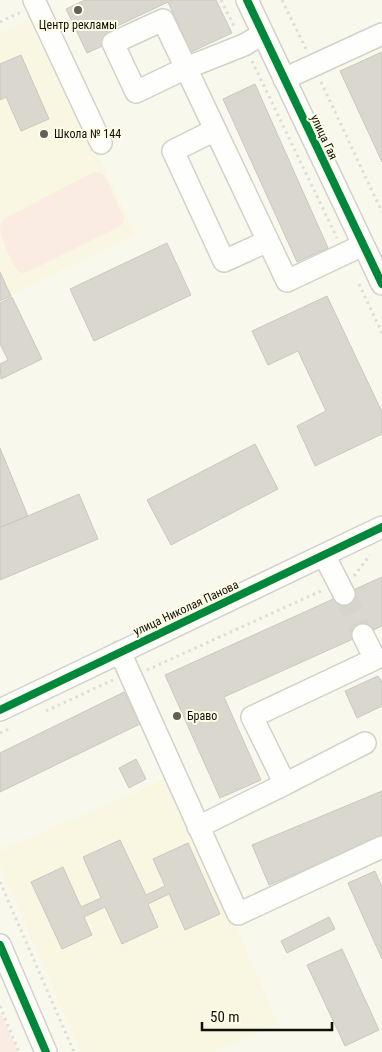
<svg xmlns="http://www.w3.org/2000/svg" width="382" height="1052" viewBox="0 0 382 1052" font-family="'Roboto Condensed',sans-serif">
  <rect width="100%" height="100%" fill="#f9f8ed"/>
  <!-- built -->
  <path fill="#f9f7e2" d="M34,17L136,235L11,294L0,270V33Z
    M171,776L278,1024L214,1052H81L0,866V851Z"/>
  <!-- green -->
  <path fill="#faece2" d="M94,172L101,173L106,178L124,217L123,223L119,227L27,272L21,273C12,266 0,237 0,226L5,218Z
    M0,1012L18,1052H0Z"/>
  <!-- building -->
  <path fill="#dad7cf" stroke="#cbc8c0" d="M85,0H216L232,33L191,52L168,2L113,28L118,39L87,53L66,9Z
    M382,52V162L340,71Z
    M21,55L49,119L21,131L6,97L0,100V64Z
    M255,84L328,248L297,262L223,99Z
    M167,243L191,295L94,341L70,289Z
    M0,272L11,296L0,301Z
    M327,296L382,412V434L315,466L297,426L326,411L298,351L268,365L252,331Z
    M12,297L42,359L1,379L0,364L8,360L0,344V303Z
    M255,444L278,489L171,545L147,500Z
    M0,448L28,516L0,527Z
    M79,494L98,539L0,580V528Z
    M382,577V626L224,697L261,780L220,798L165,675Z
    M378,676L382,682V706L357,718L345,691Z
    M124,692L140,724L0,792V753Z
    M136,759L146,779L129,788L119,768Z
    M382,791V837L269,885L252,845Z
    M120,840L146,895L165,886L153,859L188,843L220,914L185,930L169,894L148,904L158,927L122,944L105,907L84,917L92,935L62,949L31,882L63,867L81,907L101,898L83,857Z
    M375,871L382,887V959L348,883Z
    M329,917L335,929L287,953L281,941Z
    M342,949L379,1030L345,1046L307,965Z"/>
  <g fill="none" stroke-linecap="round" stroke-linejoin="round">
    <!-- minor-tunnel -->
    <path stroke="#d6d5ca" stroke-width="21" stroke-dasharray="21 11" stroke-linecap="butt" d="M344,594L363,635"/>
    <!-- minor casing -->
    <g stroke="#d3d2c9" stroke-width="24">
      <path id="minor" d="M34,0L101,143
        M247,0L382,284
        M163,20L186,68L136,92L113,43Z
        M263,34L244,45L186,68L287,281L363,245
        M284,79L382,34
        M215,130L173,151L224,261L268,241
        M324,555L344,594
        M120,652L238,914L382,847
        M0,710L382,527
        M285,784L365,743
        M198,827L285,784L252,717L375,659L363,635
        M0,945L46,1052"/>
    </g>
    <!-- path -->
    <path stroke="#deded9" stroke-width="3" stroke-dasharray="2.5 4" stroke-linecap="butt" d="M221,0L235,28
      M282,0L306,49
      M0,22L21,12
      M252,61L337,238
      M321,82L382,212
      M359,284L382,333
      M354,576L370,555
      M147,670L321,591
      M46,711L113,680
      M0,733L11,728
      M0,882L74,1052
      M0,1006L19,1052"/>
    <!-- minor -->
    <use href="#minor" stroke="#fefefc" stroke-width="21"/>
    <!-- cycleway casing -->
    <g stroke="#fffde7" stroke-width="11">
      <path id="cycleway" d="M247,0L382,284
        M0,710L382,527
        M0,945L46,1052"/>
    </g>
    <!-- cycleway -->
    <use href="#cycleway" stroke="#00873e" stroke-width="8"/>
  </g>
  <!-- markers -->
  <g fill="#616058" stroke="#fffde7" stroke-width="2">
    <circle cx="78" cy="10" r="5"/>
    <circle cx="44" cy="134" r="5"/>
    <circle cx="177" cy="716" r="5"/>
  </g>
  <g text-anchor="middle" stroke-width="4" stroke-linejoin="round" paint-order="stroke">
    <!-- poi labels -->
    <g font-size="12" fill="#0f0e07" stroke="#fffde7" text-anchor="start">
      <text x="78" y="29" text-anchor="middle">Центр рекламы</text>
      <text x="54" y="138">Школа № 144</text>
      <text x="187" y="720">Браво</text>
    </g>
    <!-- street labels -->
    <g font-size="12" fill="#0f0e07" stroke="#fffde7">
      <text transform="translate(324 137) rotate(65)" y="4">улица Гая</text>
      <text transform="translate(186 608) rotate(-25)" y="4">улица Николая Панова</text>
    </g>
  </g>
  <!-- scale -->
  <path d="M202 1022v8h130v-8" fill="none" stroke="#0f0e07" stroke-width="2.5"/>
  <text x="210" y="1022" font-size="15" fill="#0f0e07" stroke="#fffde7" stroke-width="4" paint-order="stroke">50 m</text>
</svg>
